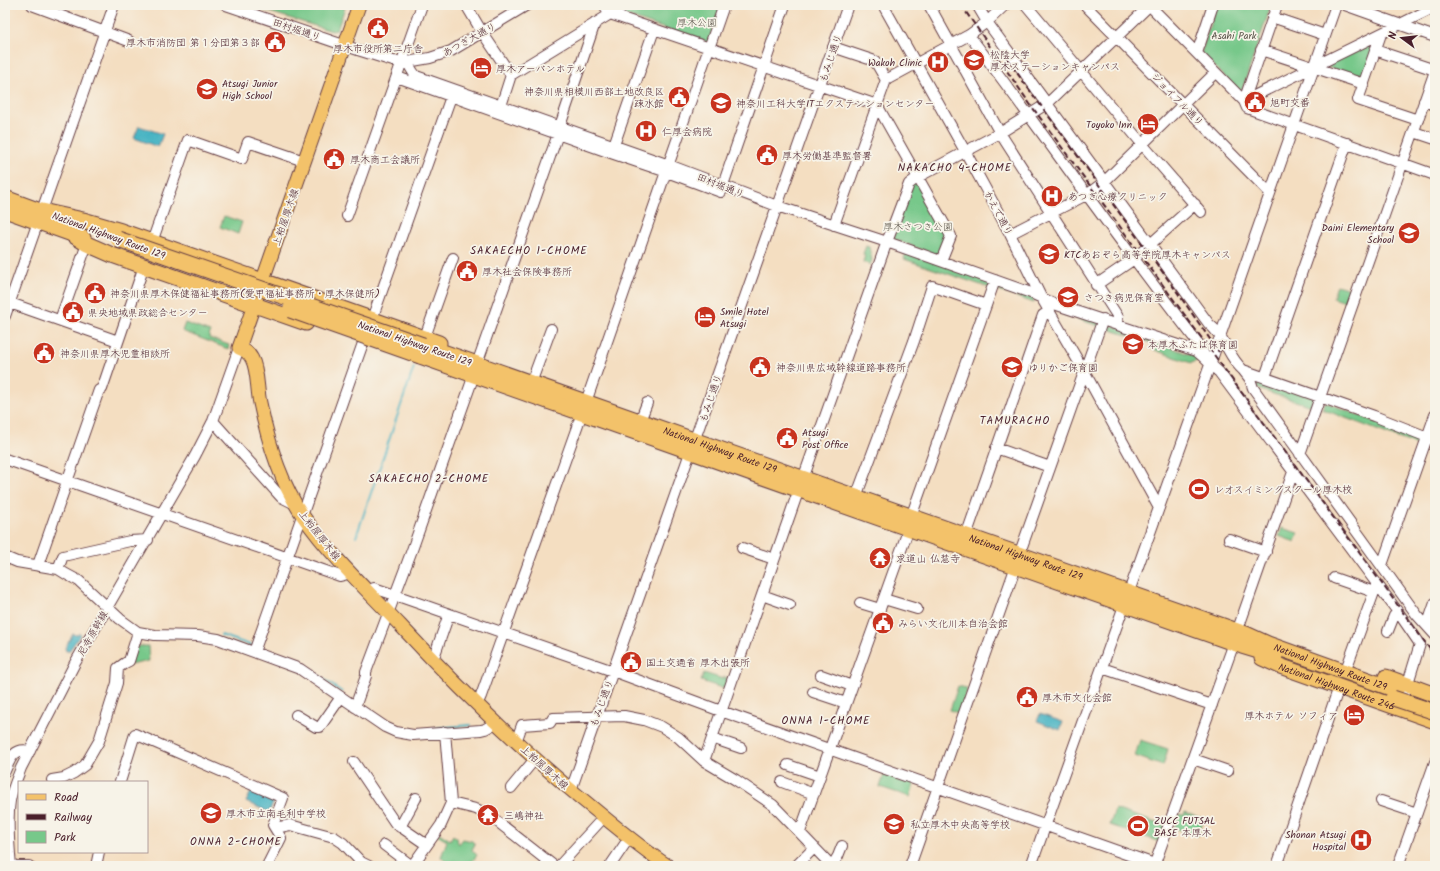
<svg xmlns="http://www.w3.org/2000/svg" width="1440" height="871" viewBox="0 0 1440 871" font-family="Kalam,'Klee One',sans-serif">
  <rect width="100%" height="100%" fill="#f7f3e8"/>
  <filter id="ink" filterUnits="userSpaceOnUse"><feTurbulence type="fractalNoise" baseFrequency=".025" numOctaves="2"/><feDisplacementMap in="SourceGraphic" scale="8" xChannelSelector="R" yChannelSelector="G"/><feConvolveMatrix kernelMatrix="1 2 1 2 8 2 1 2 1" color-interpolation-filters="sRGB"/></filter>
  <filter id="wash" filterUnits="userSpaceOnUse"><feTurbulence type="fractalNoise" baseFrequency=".012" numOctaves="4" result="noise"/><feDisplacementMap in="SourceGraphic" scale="16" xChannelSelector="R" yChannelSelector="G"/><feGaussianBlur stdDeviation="0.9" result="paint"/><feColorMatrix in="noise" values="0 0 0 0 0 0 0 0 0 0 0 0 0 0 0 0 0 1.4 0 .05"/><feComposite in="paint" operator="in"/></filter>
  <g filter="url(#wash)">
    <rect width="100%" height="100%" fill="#f4dec1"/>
    <!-- green -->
    <path fill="#77c88a" stroke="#60745a" d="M246,5H346L338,27L336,30L332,31Z
      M630,5H721L708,43L620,14Z
      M1216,5L1271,6L1241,93L1201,53Z
      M1377,37L1364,79L1322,65Z
      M917,182L947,238L939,256L893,239L910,185Z
      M224,216L242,222L238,234L220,227Z
      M866,246L869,247L872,260L870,265L863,262L865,255L863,254Z
      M906,252L1034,297V303L904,259Z
      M1337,285L1353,290L1349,303L1333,298Z
      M1062,307L1202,359L1191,363L1152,349L1151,343L1062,314Z
      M185,323L210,332L209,338L229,345L228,349L182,331Z
      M1253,375L1314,396L1311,406L1258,389Z
      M1325,402L1421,439L1419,446L1322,409Z
      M1282,528L1298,533L1295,542L1279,536Z
      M139,646H148L149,661L130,665L135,648Z
      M704,673L723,679L724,677L729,678L725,689L701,681Z
      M958,686L966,688L967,691L960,714L950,710Z
      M1140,740L1168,749L1163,766L1135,756Z
      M885,772L915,782L910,797L880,787Z
      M1115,809L1165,826L1160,842L1110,825Z
      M1185,812L1204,819L1198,836L1174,828L1179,814L1184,815Z
      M439,833L450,840L453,835L458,839L457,840L459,844L463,839L472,841L475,844L472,850L477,855L469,866L442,865L446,862L441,857L447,841L437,835Z"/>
    <!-- water -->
    <path fill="#45b2c2" stroke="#486876" d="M139,126L163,134L158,147L134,138Z
      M79,633L81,634L69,651H66L65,648L73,634L77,635Z
      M1040,714L1063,722L1060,730L1037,721Z
      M251,792L274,802L269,812L246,802Z"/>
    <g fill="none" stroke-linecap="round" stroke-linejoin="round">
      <!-- stream -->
      <path stroke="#45b2c2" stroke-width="2" d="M356,537L414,367
        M221,635L253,646
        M259,648L300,663L342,692
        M436,728L471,725"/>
    </g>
  </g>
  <g filter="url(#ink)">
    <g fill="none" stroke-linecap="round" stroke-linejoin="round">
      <!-- minor casing -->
      <g stroke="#643c42" stroke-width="12">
        <path id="minor" d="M32,5L129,41
          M226,5L361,51L393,61L407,62L430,58L451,51L527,5
          M466,5L482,32L511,75L501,106
          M604,5L610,14L877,105L951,236L941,261
          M883,5L965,151L1010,234L1041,297L1084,371L1159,508
          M929,5L1000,133L1118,317L1117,324
          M977,5L987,22L1209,324C1225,336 1228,357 1243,370L1374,416L1435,440
          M1026,5L1143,145L1201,212
          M1085,5L1270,193
          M1149,5L1244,101L1247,108L1435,175
          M1345,5L1435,37
          M1272,17L1325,35
          M1381,34L1358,100L1418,120
          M969,35C1046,137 1119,242 1198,343L1205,356
          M833,47L875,61L886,80
          M1261,50L1364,84
          M1375,50L1435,70
          M1197,53L1213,5
          M407,62L413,72L416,76L669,165L777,206L887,242L1031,293L1057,305L1196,351C1205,357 1210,365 1219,372L1398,612L1420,644L1401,706
          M511,75L625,5
          M397,77L611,153L667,172L721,192
          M1244,101L1435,7
          M1244,101L1277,5
          M1424,101L1435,105
          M1414,132L1435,139
          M614,145L654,30
          M723,185L785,5
          M347,216L422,5
          M834,225L886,80L969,35L987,22L1005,5
          M1010,234L1088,194L1105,181L1215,73
          M152,242L188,140L242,159L248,142L304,161
          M1096,285L1134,259L1195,204
          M10,303L118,341
          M5,316L114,5
          M372,319L453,91
          M60,320L87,244
          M425,337L453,258
          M477,364L558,134L560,126L595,23
          M1243,370L1250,379L1253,388L1417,615L1435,635
          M1265,377L1347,143
          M531,383L551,329
          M586,402L724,5
          M213,421L281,497L297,505
          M640,421L647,403
          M996,448L1050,467
          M1300,454L1435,71
          M5,459L340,576L344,575L349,571
          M803,479L885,247L909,184L918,177L1000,133L1048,103L1150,5
          M856,497L914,341L932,286L986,305
          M911,517L995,280
          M966,536L1043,315L1050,311
          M1229,539L1266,552
          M742,548L774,559
          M1019,555L1103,319
          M5,557L17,562L58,569L66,574L79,581L120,619L138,632L155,635L198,636L218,639L300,669L385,727L396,732L413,735L481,730L485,729L496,723
          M38,565L99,390L102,389L144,266
          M1382,565L1435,415
          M58,569L63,556L130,541L148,540
          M1334,578L1374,592
          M368,591L374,588L395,595L613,671L721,711L1160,866
          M762,595L790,605
          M884,599L917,609
          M860,603L880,609
          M1427,626L1435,603
          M1388,631L1394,616L1398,612
          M1237,632L1293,472
          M254,652L363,343
          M433,660L449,614
          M1348,664L1377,584
          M1102,668L1212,705
          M821,675L852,686
          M813,692L846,703
          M477,705L481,696L582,413
          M355,707L366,676V672L412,550L474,375
          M296,715L316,727H320L341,697
          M712,738L741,748
          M516,742L522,725L550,723L553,718L624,716L644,720L662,727L678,737L704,761L736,780L773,805L832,866
          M1193,759L1228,771
          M704,761L799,489
          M354,762L395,823L427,845
          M788,765L820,776
          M5,771C10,759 14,747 30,751
          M52,780L64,778L74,773L85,765L99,741L117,683L118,668L125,663L129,661L138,632
          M120,782L135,734L283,798L273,825L281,838L267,866
          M782,782L814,794
          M511,788L535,759
          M571,790L848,5
          M1381,801L1417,813
          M451,803L476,809L489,815L554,866
          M400,827L416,798
          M275,828L290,825L334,837L343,843L361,862L369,866
          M800,832L909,528
          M384,845L412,866
          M11,866C9,845 7,822 10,801C12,789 17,779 21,768L75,663L195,456L213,421L239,348
          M11,866H29
          M96,866L99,852
          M412,866L441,825L451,803L445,732
          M559,866L604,817
          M610,866L629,838
          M796,866L814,848
          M832,866L838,856L842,846
          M910,866L1016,566
          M1031,866L1210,365L1336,5
          M1154,866L1234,643
          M1277,866L1339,687
          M1398,866L1435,762"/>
      </g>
      <!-- major casing -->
      <g stroke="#643c42" stroke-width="15">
        <path id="major" d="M359,5L239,348C245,350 249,353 252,359C258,370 257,390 260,403C268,442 280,482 303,516C331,556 367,590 400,625C462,692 528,756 599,813C622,832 644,850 668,866"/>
      </g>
      <!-- highway casing -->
      <g stroke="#643c42" stroke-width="17">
        <g id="highway">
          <path d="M5,198L51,215"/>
          <path d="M5,210L83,238"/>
          <path d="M42,211L83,220L121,231L439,343"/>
          <path d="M73,235L87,244L112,255L306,323"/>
          <path id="s1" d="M423,345L1246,634L1268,644L1396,690"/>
          <path d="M420,356L1242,646L1275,656"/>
          <path id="s2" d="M1262,658L1280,666L1435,721"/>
          <path d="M1386,677L1435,695"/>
        </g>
      </g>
      <!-- minor -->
      <use href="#minor" stroke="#fff" stroke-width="10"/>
      <!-- major -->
      <use href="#major" stroke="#f3c26a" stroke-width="13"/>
      <!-- highway -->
      <use href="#highway" stroke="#f3c26a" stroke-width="15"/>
      <!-- rail -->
      <path stroke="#4a1f2b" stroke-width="2" stroke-dasharray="6 3" stroke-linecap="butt" d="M961,5L1030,104L1435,656
        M1001,51L1175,289L1219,352"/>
      <!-- highway-bridge casing -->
      <g stroke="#643c42" stroke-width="17" stroke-linecap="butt">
        <path id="highway-bridge" d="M118,239L423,345
          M290,310L420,356
          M1393,698L1435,712"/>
      </g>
      <!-- highway-bridge -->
      <use href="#highway-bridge" stroke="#f3c26a" stroke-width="15"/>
    </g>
  </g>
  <!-- icons -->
  <defs>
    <g id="civic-disc" transform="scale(1.15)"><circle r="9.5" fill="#c8321e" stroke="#f7f3e8"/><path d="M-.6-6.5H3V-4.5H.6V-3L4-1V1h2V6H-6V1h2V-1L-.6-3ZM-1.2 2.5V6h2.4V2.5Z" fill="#fff"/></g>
    <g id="university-disc" transform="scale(1.15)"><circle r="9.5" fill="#c8321e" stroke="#f7f3e8"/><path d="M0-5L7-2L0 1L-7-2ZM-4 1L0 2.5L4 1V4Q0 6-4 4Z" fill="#fff"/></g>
    <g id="hospital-disc" transform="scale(1.15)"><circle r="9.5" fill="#c8321e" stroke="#f7f3e8"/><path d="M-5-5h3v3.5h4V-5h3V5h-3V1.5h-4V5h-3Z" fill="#fff"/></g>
    <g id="hotel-disc" transform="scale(1.15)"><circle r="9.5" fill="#c8321e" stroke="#f7f3e8"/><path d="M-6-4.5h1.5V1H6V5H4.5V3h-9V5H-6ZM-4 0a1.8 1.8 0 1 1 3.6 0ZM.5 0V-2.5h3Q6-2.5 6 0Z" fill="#fff"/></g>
    <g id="school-disc" transform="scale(1.15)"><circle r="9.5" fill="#c8321e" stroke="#f7f3e8"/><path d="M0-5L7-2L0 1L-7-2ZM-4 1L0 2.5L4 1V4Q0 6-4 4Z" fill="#fff"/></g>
    <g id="stadium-disc" transform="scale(1.15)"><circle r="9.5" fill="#c8321e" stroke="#f7f3e8"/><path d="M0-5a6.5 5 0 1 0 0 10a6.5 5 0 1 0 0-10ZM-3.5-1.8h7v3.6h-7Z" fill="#fff"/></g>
    <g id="temple-disc" transform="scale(1.15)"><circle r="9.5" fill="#c8321e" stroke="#f7f3e8"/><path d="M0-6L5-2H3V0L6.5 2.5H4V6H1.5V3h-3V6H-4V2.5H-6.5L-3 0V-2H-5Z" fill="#fff"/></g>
  </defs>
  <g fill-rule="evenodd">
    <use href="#civic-disc" x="378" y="28"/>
    <use href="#civic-disc" x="275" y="42"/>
    <use href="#university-disc" x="974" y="60"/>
    <use href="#hospital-disc" x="938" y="62"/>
    <use href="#hotel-disc" x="481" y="68"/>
    <use href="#school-disc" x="207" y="89"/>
    <use href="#civic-disc" x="679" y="97"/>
    <use href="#civic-disc" x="1255" y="102"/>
    <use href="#university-disc" x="721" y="103"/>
    <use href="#hotel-disc" x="1148" y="124"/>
    <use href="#hospital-disc" x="646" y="131"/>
    <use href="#civic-disc" x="767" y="155"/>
    <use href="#civic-disc" x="334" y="159"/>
    <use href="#hospital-disc" x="1052" y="196"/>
    <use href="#school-disc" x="1409" y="233"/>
    <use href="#university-disc" x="1049" y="254"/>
    <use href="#civic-disc" x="467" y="271"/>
    <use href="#civic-disc" x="95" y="293"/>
    <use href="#school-disc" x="1068" y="297"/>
    <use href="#civic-disc" x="73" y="312"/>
    <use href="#hotel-disc" x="705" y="317"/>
    <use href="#school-disc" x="1133" y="344"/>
    <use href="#civic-disc" x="44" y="353"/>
    <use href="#civic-disc" x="760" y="367"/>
    <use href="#school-disc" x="1012" y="367"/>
    <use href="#civic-disc" x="787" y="438"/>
    <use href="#stadium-disc" x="1199" y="489"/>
    <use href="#temple-disc" x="880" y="558"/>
    <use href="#civic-disc" x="883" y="623"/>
    <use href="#civic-disc" x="631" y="662"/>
    <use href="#civic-disc" x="1027" y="697"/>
    <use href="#hotel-disc" x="1354" y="715"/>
    <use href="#school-disc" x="211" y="813"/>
    <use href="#temple-disc" x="488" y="815"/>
    <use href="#school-disc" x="894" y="824"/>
    <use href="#stadium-disc" x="1138" y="826"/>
    <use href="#hospital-disc" x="1361" y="840"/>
  </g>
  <g text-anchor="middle" stroke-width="3.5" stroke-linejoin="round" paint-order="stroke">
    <!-- park labels -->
    <g font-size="10" fill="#585248" stroke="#f7f3e8">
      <text x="697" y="26">厚木公園</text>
      <text x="1234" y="39">Asahi Park</text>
      <text x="918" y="230">厚木さつき公園</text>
    </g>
    <!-- street labels -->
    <g font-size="10" fill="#4a1f2b" stroke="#f7f3e8">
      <text transform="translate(297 29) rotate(19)" y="4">田村堀通り</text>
      <text transform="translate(469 39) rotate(-29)" y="4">あつぎ大通り</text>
      <text transform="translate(830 58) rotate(-71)" y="4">もみじ通り</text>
      <text transform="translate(1178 99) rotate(46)" y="4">ジョイフル通り</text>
      <text transform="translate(721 185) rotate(22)" y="4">田村堀通り</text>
      <text transform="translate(999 213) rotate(62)" y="4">かえで通り</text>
      <text transform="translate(285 217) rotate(-71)" y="4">上粕屋厚木線</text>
      <text transform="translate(109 235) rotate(20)" y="4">National Highway Route 129</text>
      <text transform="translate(415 343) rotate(19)" y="4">National Highway Route 129</text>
      <text transform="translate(710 398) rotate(-71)" y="4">もみじ通り</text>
      <text dy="4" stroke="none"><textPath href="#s1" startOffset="315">National Highway Route 129</textPath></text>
      <text transform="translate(320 535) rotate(52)" y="4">上粕屋厚木線</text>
      <text dy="4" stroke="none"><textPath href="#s1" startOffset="639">National Highway Route 129</textPath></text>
      <text transform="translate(92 633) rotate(-60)" y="4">尼寺原幹線</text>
      <text dy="4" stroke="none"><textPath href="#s1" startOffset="963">National Highway Route 129</textPath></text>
      <text dy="4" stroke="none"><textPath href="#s2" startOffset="80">National Highway Route 246</textPath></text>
      <text transform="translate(601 703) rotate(-70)" y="4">もみじ通り</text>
      <text transform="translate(545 767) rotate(42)" y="4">上粕屋厚木線</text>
    </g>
    <!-- poi labels -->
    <g font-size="10" fill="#4a1f2b" stroke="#f7f3e8" text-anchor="start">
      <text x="260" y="46" text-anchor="end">厚木市消防団 第１分団第３部</text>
      <text x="378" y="52" text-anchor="middle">厚木市役所第二庁舎</text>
      <text x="990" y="58">松陰大学<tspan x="990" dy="12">厚木ステーションキャンパス</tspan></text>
      <text x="922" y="66" text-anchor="end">Wakoh Clinic</text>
      <text x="496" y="72">厚木アーバンホテル</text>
      <text x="222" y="87">Atsugi Junior<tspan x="222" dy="12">High School</tspan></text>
      <text x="664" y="95" text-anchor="end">神奈川県相模川西部土地改良区<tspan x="664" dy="12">疎水館</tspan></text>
      <text x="1270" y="106">旭町交番</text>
      <text x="736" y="107">神奈川工科大学ITエクステンションセンター</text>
      <text x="1132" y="128" text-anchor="end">Toyoko Inn</text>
      <text x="662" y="135">仁厚会病院</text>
      <text x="782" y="159">厚木労働基準監督署</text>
      <text x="350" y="163">厚木商工会議所</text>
      <text x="1068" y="200">あつぎ心療クリニック</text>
      <text x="1394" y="231" text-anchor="end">Daini Elementary<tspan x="1394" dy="12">School</tspan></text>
      <text x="1064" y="258">KTCあおぞら高等学院厚木キャンパス</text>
      <text x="482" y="275">厚木社会保険事務所</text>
      <text x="110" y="297">神奈川県厚木保健福祉事務所(愛甲福祉事務所・厚木保健所)</text>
      <text x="1084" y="301">さつき病児保育室</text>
      <text x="720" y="315">Smile Hotel<tspan x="720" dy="12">Atsugi</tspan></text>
      <text x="88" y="316">県央地域県政総合センター</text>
      <text x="1148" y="348">本厚木ふたば保育園</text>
      <text x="60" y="357">神奈川県厚木児童相談所</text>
      <text x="776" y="371">神奈川県広域幹線道路事務所</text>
      <text x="1028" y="371">ゆりかご保育園</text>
      <text x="802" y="436">Atsugi<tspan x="802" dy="12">Post Office</tspan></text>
      <text x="1214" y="493">レオスイミングスクール厚木校</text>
      <text x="896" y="562">求道山 仏慧寺</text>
      <text x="898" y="627">みらい文化川本自治会館</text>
      <text x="646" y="666">国土交通省 厚木出張所</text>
      <text x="1042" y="701">厚木市文化会館</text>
      <text x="1338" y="719" text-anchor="end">厚木ホテル ソフィア</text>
      <text x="226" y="817">厚木市立南毛利中学校</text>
      <text x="504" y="819">三嶋神社</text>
      <text x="1154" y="824">ZUCC FUTSAL<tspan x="1154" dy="12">BASE 本厚木</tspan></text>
      <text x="910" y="828">私立厚木中央高等学校</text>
      <text x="1346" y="838" text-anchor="end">Shonan Atsugi<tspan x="1346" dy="12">Hospital</tspan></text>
    </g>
    <!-- neighbourhood labels -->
    <g font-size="11" letter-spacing="1" fill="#4a1f2b" stroke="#f7f3e8">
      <text x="955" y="171">NAKACHO 4-CHOME</text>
      <text x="529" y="254">SAKAECHO 1-CHOME</text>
      <text x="1015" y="424">TAMURACHO</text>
      <text x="429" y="482">SAKAECHO 2-CHOME</text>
      <text x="826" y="724">ONNA 1-CHOME</text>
      <text x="236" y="845">ONNA 2-CHOME</text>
    </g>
  </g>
  <!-- margin -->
  <rect width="1440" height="871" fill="none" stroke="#f7f3e8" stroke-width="20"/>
  <!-- legend -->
  <rect x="18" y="781" width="130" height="72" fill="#f7f3e8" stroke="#b29e9c"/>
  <rect x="26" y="794" width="20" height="6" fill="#f3c26a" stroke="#b29e9c"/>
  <text x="54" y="801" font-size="12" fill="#4a1f2b">Road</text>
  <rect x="26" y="814" width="20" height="6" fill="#4a1f2b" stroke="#b29e9c"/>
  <text x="54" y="821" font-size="12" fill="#4a1f2b">Railway</text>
  <rect x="26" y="831" width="20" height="12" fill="#77c88a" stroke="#b29e9c"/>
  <text x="54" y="841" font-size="12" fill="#4a1f2b">Park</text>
  <!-- north arrow -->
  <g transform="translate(1402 38) rotate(285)" stroke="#f7f3e8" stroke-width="3" paint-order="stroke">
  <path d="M0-3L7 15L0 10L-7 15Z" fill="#4a1f2b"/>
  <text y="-6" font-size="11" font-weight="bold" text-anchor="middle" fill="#4a1f2b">N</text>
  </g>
</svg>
